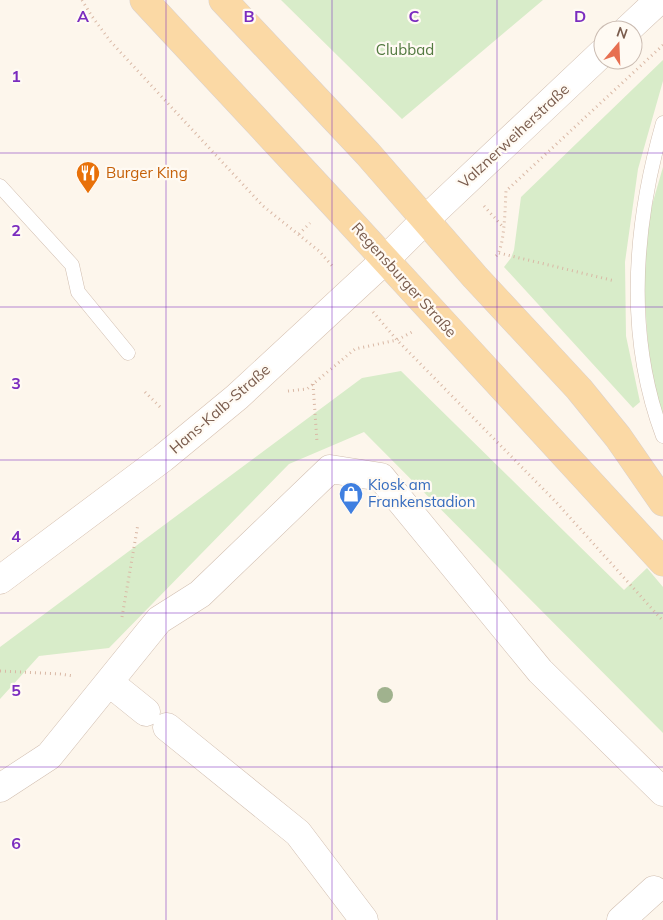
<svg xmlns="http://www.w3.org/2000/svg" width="663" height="920" viewBox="0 0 663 920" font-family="Mulish,sans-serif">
  <rect width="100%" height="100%" fill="#fdf6ec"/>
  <!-- green -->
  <path fill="#d8ecc9" d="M281,0H543L402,119Z
    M663,60V81L638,169L625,262L626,336L640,402L633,408L504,267L511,258L514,250L521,197Z
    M663,167V426L649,361L643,272L650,212Z
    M401,371L624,590L647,568L663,587V733L364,432L289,464L109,648L39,656L0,699V647L362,378Z"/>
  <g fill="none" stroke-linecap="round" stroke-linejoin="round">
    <!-- lane casing -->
    <g stroke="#d1beb0" stroke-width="15">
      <path id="lane" d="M663,123C634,225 625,335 663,436
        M0,186L72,265L78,292L128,353"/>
    </g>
    <!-- street casing -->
    <g stroke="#d1beb0" stroke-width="29">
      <path id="street" d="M627,30L659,0
        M425,220L603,52
        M110,683L146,712
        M167,727L298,833L364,920
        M0,788L49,756L159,620L200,594L330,469L381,477L540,671L663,792
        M621,920L654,890"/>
    </g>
    <!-- secondary casing -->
    <g stroke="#d6c0b0" stroke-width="29">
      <path id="secondary" d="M0,580L163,458L237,397L385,260L425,220"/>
    </g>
    <!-- primary casing -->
    <g stroke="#dad1cd" stroke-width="29">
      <path id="primary" d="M144,0L333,203L663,562
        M223,0L368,154L475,277L579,389L618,437L663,502"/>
    </g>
    <!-- path -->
    <path stroke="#d9b8a5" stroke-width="3" stroke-dasharray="1 4" stroke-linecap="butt" d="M82,0L91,15L111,42L263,206L319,251L334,268
      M484,206L503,227
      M299,234L310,223
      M499,253L615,281
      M496,256C505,248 505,205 506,191L663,45
      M373,312L397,340L556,502L663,621
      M313,384L317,442
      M288,391L307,389L355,349L397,340L412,332
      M145,392L160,407
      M122,617L138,524
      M0,671L60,674L74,676"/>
    <!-- lane -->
    <use href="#lane" stroke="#fff" stroke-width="14"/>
    <!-- street -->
    <use href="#street" stroke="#fff" stroke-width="28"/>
    <!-- secondary -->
    <use href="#secondary" stroke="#fff" stroke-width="28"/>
    <!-- primary -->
    <use href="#primary" stroke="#fbd9a5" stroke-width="28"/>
  </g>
  <!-- trees -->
  <circle fill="#a0b28e" cx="385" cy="695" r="8"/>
  <!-- grid -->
  <path fill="none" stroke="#7b2cbf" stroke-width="1" stroke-opacity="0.55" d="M166,0V920M332,0V920M497,0V920M0,153H663M0,307H663M0,460H663M0,613H663M0,767H663"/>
  <!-- icons -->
  <defs>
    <g id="restaurant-pin" transform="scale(1.25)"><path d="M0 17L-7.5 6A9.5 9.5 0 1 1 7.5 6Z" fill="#e8710a" stroke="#fffaf3"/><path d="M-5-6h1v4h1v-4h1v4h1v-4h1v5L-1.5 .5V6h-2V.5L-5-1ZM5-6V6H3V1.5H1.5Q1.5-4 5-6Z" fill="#fff"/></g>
    <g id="shop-pin" transform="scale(1.25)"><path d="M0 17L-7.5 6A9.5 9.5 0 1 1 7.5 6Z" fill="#3f7fe0" stroke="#fffaf3"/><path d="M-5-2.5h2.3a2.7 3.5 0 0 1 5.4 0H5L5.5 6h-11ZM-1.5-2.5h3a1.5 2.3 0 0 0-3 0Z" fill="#fff"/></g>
  </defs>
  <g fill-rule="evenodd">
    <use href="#restaurant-pin" x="88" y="173"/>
    <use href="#shop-pin" x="351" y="494"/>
  </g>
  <g text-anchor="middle" stroke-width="4.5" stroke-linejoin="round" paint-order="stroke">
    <!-- park labels -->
    <g font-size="15" fill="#537a41" stroke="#fffaf3">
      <text x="405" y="55">Clubbad</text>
    </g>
    <!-- street labels -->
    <g font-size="15" fill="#7a5c4d" stroke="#fffaf3">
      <text transform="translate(514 136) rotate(-43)" y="5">Valznerweiherstraße</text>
      <text transform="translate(404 280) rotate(48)" y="5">Regensburger Straße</text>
      <text transform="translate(220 409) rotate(-41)" y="5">Hans-Kalb-Straße</text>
    </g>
    <!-- food labels -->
    <g font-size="15" fill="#c56008" stroke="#fffaf3" text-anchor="start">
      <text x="106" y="178">Burger King</text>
    </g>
    <!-- shop labels -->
    <g font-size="15" fill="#366cbe" stroke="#fffaf3" text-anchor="start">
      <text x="368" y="490">Kiosk am<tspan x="368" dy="17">Frankenstadion</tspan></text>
    </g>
  </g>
  <g font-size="16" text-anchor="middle" font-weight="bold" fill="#7b2cbf" stroke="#fffaf3" stroke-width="4.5" stroke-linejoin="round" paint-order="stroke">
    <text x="83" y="22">A</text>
    <text x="249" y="22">B</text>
    <text x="414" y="22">C</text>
    <text x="580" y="22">D</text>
    <text x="16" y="82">1</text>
    <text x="16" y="236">2</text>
    <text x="16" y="389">3</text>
    <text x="16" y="542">4</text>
    <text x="16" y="696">5</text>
    <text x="16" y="849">6</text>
  </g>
  <!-- north arrow -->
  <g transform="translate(618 45) rotate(19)"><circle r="24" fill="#fffaf3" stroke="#cabbb1"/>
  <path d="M0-4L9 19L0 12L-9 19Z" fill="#e76f51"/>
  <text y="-8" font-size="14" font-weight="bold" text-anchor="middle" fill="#7a5c4d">N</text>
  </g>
</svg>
